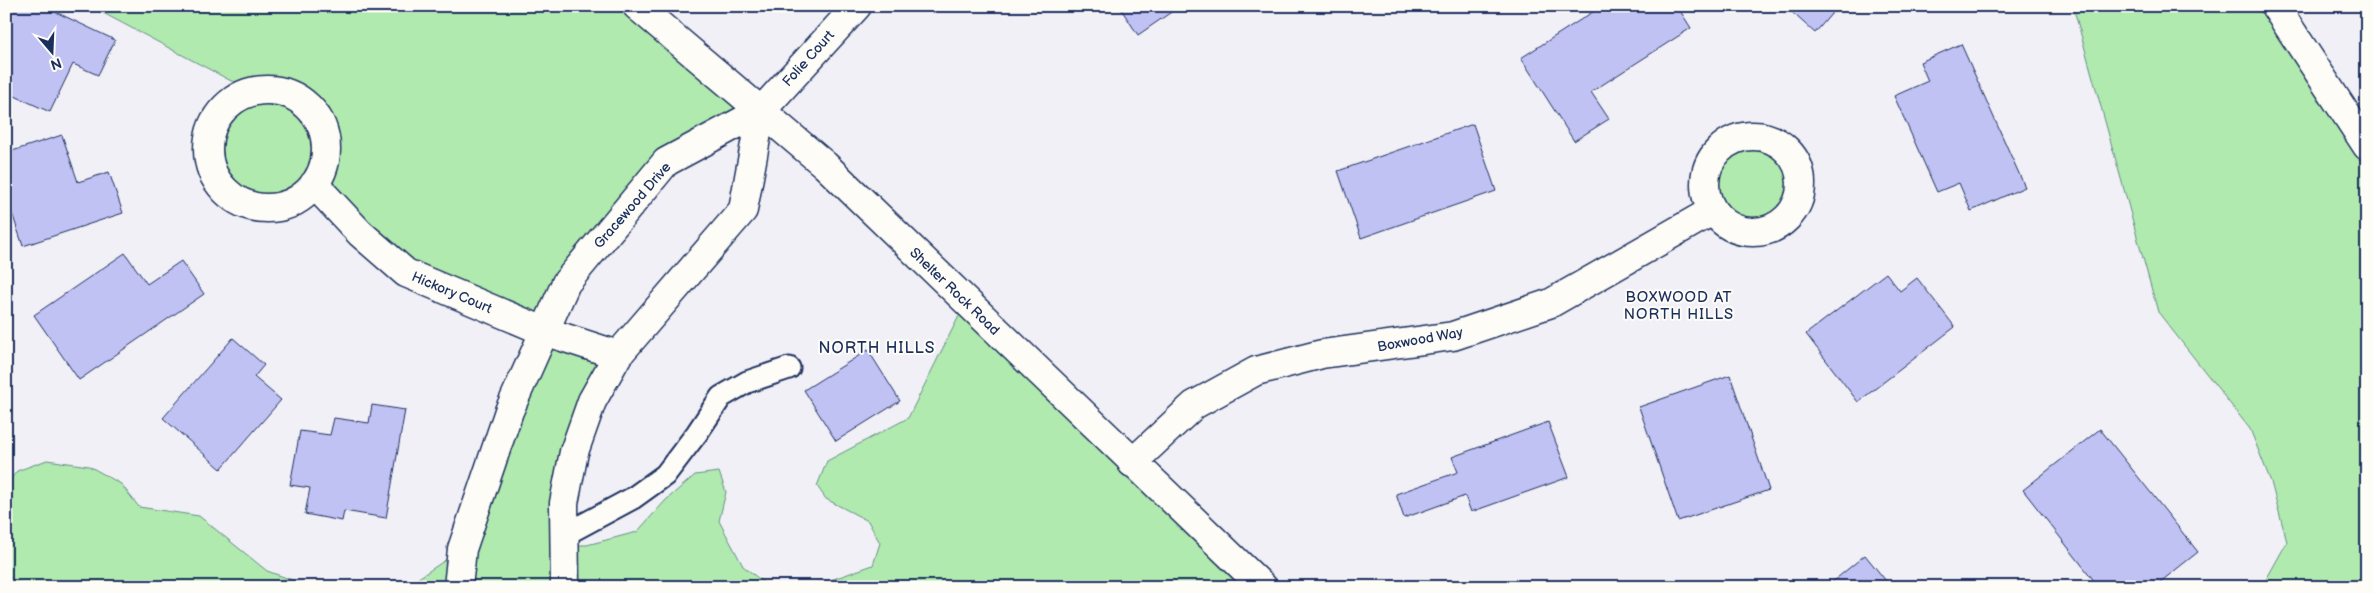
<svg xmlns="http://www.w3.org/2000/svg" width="2373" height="593" viewBox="0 0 2373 593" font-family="'Balsamiq Sans',sans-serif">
  <rect width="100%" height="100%" fill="#f1f0f6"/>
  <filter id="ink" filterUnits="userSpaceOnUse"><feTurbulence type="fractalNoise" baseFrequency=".02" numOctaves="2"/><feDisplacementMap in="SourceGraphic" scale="10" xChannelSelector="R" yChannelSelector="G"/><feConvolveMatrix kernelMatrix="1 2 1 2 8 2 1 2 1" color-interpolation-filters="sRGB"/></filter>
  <g filter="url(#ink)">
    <!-- green -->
    <path fill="#b0eaaf" stroke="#668c86" d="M90,6H637L761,111L666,162L544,331L618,355L592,401L564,545H587L637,532L666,500L695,475L719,472L726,492L719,521L743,566L769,587H586L565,574V587H392L417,579L462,549L544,331L406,273L315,184C305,193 296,202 284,206C231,220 189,161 218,115C226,103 240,99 252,92Z
      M2073,6H2275L2367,146V587H2262L2287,542L2271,482L2250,429L2158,312Z
      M1705 184a48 48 0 1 1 96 0a48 48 0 1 1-96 0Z
      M966,302L1263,587H798L828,581L873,565L880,543L868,521L826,499L817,486L827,461L908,418Z
      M47,460L89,466L121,484L139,507L199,516L267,571L312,587H27L6,576V485L17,471Z"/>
    <!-- building -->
    <path fill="#c1c2f4" stroke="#1b2f5e" d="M6,6H43L115,40L98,75L73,64L50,112L6,92Z
      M1119,6H1180L1138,35Z
      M1602,6H1677L1691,28L1591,92L1609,119L1574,141L1521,58Z
      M1785,6H1838L1815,33Z
      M1961,44L2025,187L1971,211L1959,183L1937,192L1894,96L1928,81L1920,62Z
      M1473,124L1496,191L1361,238L1338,171Z
      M62,135L78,182L109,172L123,213L23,246L6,195V153Z
      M125,253L147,284L181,261L204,294L79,380L34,315Z
      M1886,273L1900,291L1917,278L1955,327L1858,402L1806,334Z
      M233,338L264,365L254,377L281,400L221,469L163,418Z
      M868,350L900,401L836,441L804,390Z
      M1730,375L1769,490L1678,521L1639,407Z
      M372,405L405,410L386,518L344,511L342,521L305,514L310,488L290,485L300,431L330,435L334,418L369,423Z
      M1548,422L1569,477L1471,512L1465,496L1404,518L1396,494L1458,472L1452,457Z
      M2100,429L2198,552L2154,587H2099L2023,490Z
      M1865,555L1891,587H1826Z"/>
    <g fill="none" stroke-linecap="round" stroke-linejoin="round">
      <!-- service casing -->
      <g stroke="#1b2f5e" stroke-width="25">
        <path id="service" d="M564,535L633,498L665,475L697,433L721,397L747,382L789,368"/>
      </g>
      <!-- minor casing -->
      <g stroke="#1b2f5e" stroke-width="31">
        <path id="minor" d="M2275,6L2367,146
          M208 149a59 59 0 1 1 118 0a59 59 0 1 1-118 0Z
          M1705 184a48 48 0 1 1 96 0a48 48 0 1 1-96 0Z
          M314,184L360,233L406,273L544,331L618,355
          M1132,463L1194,405L1256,371L1322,354L1453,336L1551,303L1712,211
          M458,587L462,549L509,411L566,283L666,162L761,111L857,6
          M565,587L564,503L574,452L592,401L618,355L743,210L761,111"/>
      </g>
      <!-- secondary casing -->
      <g stroke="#1b2f5e" stroke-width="31">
        <path id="secondary" d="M637,6L825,165L1263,587"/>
      </g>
      <!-- service -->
      <use href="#service" stroke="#fdfcf7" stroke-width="21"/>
      <!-- minor -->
      <use href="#minor" stroke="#fdfcf7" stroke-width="28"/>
      <!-- secondary -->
      <use href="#secondary" stroke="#fdfcf7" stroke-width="28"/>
    </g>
  </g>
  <g text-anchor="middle" stroke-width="4" stroke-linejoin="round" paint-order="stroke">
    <!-- street labels -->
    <g font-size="14" fill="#1b2f5e" stroke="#fdfcf7">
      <text transform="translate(808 58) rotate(-48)" y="5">Folie Court</text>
      <text transform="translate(632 205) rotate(-49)" y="5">Gracewood Drive</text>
      <text transform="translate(955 291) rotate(44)" y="5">Shelter Rock Road</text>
      <text transform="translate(452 292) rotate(23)" y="5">Hickory Court</text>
      <text transform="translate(1420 339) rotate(-10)" y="5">Boxwood Way</text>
    </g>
    <!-- neighbourhood labels -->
    <g font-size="15" letter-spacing="1" fill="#1b2f5e" stroke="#fdfcf7">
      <text x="1679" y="302">BOXWOOD AT<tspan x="1679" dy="17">NORTH HILLS</tspan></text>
    </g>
    <!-- quarter labels -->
    <g font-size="16" letter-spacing="1" fill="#1b2f5e" stroke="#fdfcf7">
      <text x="877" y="353">NORTH HILLS</text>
    </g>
  </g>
  <!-- margin -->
  <rect width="2373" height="593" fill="none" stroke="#fdfcf7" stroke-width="25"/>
  <rect x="12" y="12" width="2348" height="568" fill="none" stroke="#1b2f5e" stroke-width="2" filter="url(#ink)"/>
  <!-- north arrow -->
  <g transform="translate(52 52) rotate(161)" stroke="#fdfcf7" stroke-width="4" paint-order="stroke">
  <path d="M0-4L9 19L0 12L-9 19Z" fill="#1b2f5e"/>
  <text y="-8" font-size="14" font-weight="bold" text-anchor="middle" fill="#1b2f5e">N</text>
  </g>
</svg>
